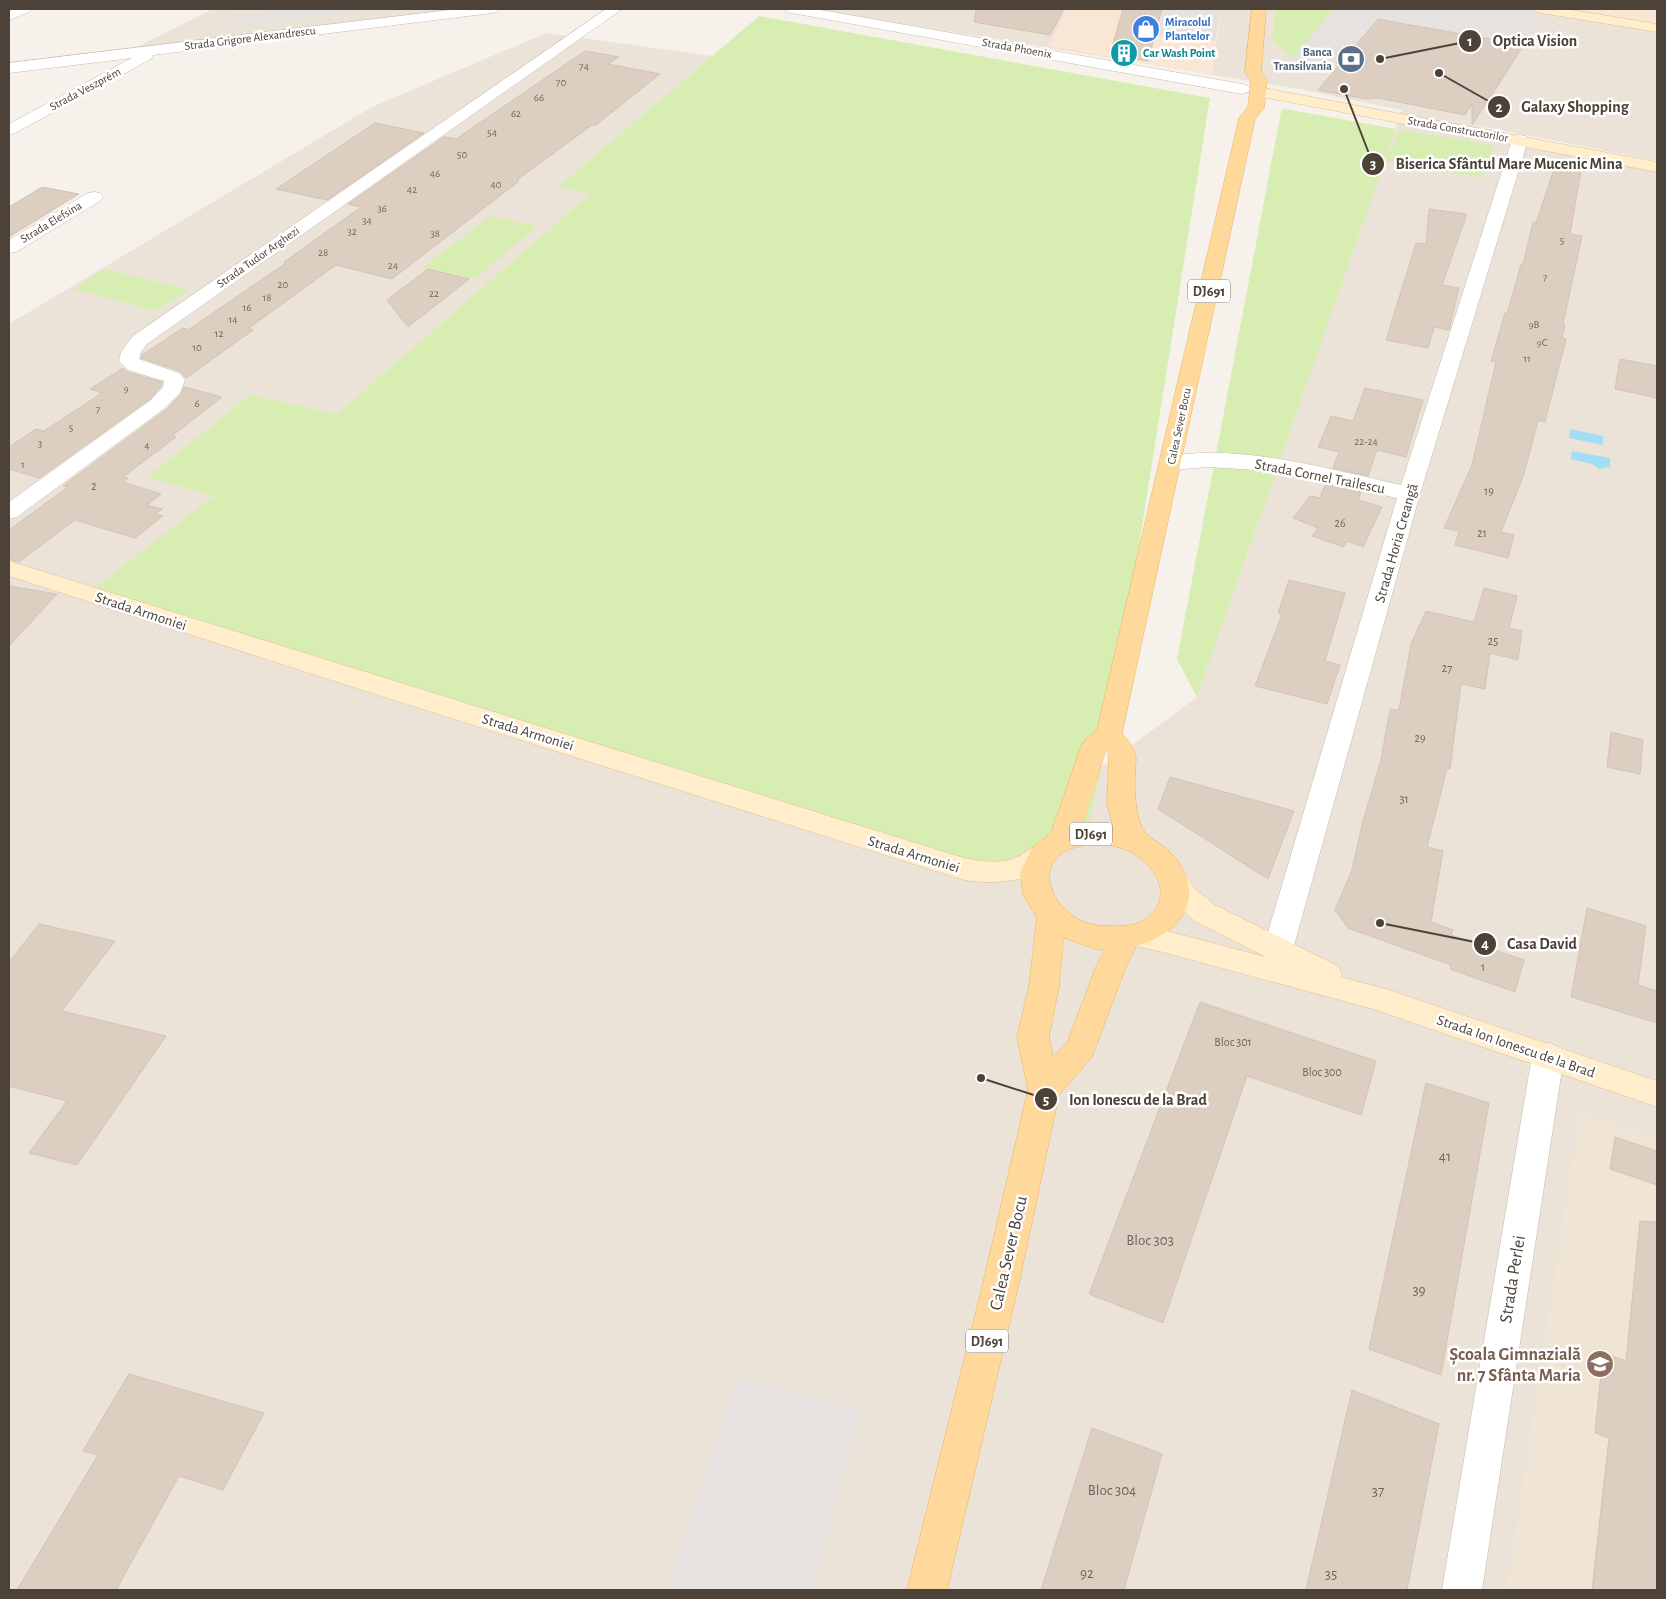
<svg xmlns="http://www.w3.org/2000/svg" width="1666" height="1599" viewBox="0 0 1666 1599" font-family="'Alegreya Sans',sans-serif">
  <rect width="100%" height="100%" fill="#f6f2eb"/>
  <!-- residential -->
  <path fill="#ebe3d8" d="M213,9H454L133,49Z
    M813,9H1657V161L1444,119L1657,165V1590H9V324L370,108L546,33L712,56L558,187L590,194L337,414L250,395L147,477L215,496L964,869L1197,697L1402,110L1293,88Z"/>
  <!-- commercial -->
  <path fill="#f9e6d5" d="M1067,9H1222L1212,75L1048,46Z
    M1564,9H1657V25Z"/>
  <!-- education -->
  <path fill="#f0e5d4" d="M1580,1112L1657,1138V1590H1507Z"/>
  <!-- green -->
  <path fill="#d8edb1" d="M1276,9H1335L1292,58L1272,39Z
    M759,16L1210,98L1109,734L1086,835L995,873L88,593L214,496L147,477L250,395L337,414L590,194L558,187Z
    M1285,109L1396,129L1197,697L1177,659L1281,112Z
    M1400,130L1493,145L1482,178L1385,161Z
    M490,216L538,226L474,279L423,267Z
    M105,269L189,290L157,311L73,289Z"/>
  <!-- parking -->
  <path fill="#e5e2df" d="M291,9H375L235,26L232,16Z
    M1163,9H1221L1215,41L1157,36Z
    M1331,9H1523L1546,13L1524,45L1378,19L1337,66L1292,58L1335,10Z
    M737,1377L861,1410L811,1590H666Z"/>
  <!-- water -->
  <path fill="#a4ddf6" d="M1570,429L1603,436V445L1569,438Z
    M1572,451L1610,458V467L1599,469L1592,464L1571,459Z"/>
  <!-- building -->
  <path fill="#dccfc2" stroke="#d4c3b2" d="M976,9H1064L1050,35L974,22Z
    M1123,9H1162L1148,61L1110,54Z
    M1378,19L1399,23L1524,45L1472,125V104L1465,115L1378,98L1366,99L1318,90Z
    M585,51L619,57L608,64L660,74L596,125H592L517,180L519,181L392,279L336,265L249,328L253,330L186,378L180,371L141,358L142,355L183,328L188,330L286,263L284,262L361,207L348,204L444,137L456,139Z
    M375,123L424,133L327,200L276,189Z
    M1555,166L1581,171L1570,234L1582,236L1563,324H1565L1562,338L1566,339L1545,422L1538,420L1524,474L1501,532L1514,535L1508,558L1455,545L1459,531L1444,528L1472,465L1496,362L1491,361L1505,313H1507L1512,297L1521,264H1523L1533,222L1536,223Z
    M42,187L79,194L9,237V207Z
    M1429,209L1467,214L1442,285L1459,288L1449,330L1434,327L1428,348L1386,340L1416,243L1426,244Z
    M428,269L469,279L408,327L387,300Z
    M1620,359L1657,366V398L1615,389Z
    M123,368L127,372L162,382L161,386L150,399L39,478L9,469V447L36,429L44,431L102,393L90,389Z
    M184,387L222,397L172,436L176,437L123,477L128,478L123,482L161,494L147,505L162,509L155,514L163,516L135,538L75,520L19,562L9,559V530L68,487L63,486L166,410L181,394Z
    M1365,388L1423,400L1406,457L1377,450L1368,476L1333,468L1339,452L1318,447L1331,416L1353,421Z
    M1325,485L1361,492L1358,500L1382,507L1363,547L1347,541L1344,547L1312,536L1318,528L1293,518L1310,496L1320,498Z
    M1289,580L1345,593L1325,661L1340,665L1327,704L1255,686L1282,614L1278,613Z
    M9,586L57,594L9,646Z
    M1484,588L1517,596L1509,628L1522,631L1518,660L1490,653L1485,689L1461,684L1450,769L1447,768L1427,847L1443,851L1431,922L1453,930L1451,935L1524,960L1515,992L1450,969L1451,965L1348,928L1335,910L1352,870L1363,821L1381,760L1390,709L1399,710L1411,644L1426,611L1474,622Z
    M1611,732L1643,740L1640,774L1607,767Z
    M1170,777L1294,811L1268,879L1158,809Z
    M1587,908L1646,926L1638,985L1657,991V1023L1571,997Z
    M39,924L115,941L62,1011L166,1036L77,1165L29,1153L67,1101L9,1086V962Z
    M1200,1002L1376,1061L1361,1115L1247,1076L1163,1323L1089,1294Z
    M1426,1083L1489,1103L1441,1375L1369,1349Z
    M1615,1137L1657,1151V1185L1610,1169Z
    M1640,1221L1657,1222V1590H1592L1609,1438L1595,1433L1603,1353L1626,1361Z
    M129,1374L264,1413L223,1490L179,1476L116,1590H17L98,1455L83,1451Z
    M1352,1390L1439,1424L1407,1590H1306Z
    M1092,1428L1162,1454L1124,1590H1041Z"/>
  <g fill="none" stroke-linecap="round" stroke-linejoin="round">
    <!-- street casing -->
    <g stroke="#c6bbaf" stroke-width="1">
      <path id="street" d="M13,9H31L29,12L9,20V11Z
        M458,9H499L497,12L492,13L153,55L151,59L15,133L9,135V124L132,58L9,73V63Z
        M606,9H622L147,344L141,352L139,359L179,373L185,380L180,393L165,408L17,517L9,519V502L151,400L163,387L164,381L128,370L119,361L121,352L133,336Z
        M785,9H815L1242,84L1248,86L1250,89L1248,92L1242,94L792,13L787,12Z
        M1520,135L1526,136L1528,140L1420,494L1293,949L1289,957L1278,961L1267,957L1263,949L1397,498L1270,471L1209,467L1171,470L1163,468L1160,463L1163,458C1233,441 1331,470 1401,485L1512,140L1514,136Z
        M94,192L100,193L103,197L100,201L16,252L9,253V240L88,193Z
        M1548,1043L1559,1047L1564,1056L1482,1590H1442L1532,1056L1537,1047Z"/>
    </g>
    <!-- secondary casing -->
    <g stroke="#d9c198" stroke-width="1">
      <path id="secondary" d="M1534,9H1566L1657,24V32L1541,13L1536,12Z
        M1258,87L1657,162V172L1252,95L1250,92L1252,89Z
        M9,561L964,858C980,861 997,864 1012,859C1031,853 1035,838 1056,845L1060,852C1043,883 995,885 964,880L337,682L9,576Z
        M1173,867L1183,870L1194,888L1215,905L1338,966L1342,974L1341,977L1386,989L1657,1081V1107L1373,1009L1159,951L1124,944L1120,936L1124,928L1135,925L1159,929L1266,957L1195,921L1174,904L1159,878L1163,870Z"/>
    </g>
    <!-- primary casing -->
    <g stroke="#edb462" stroke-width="1">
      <path id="primary" d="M1252,9H1266L1261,72L1267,80L1264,108L1255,119L1122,733C1126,739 1133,746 1135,753C1137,758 1135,766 1135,772C1135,790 1134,807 1141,825C1145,838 1162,843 1171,853C1209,894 1183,933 1136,946L1125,969L1092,1057L1059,1095L1019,1283L947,1590H907L983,1283L1028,1090L1017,1037L1029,986L1037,918L1023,894L1020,873L1032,848L1051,833L1081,746L1085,740L1097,730L1239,118L1248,107L1251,80L1245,72ZM1106,750L1109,754L1107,803L1113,826L1092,824L1082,826ZM1092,844C1105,844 1117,846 1129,851C1160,867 1177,904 1138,923C1130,926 1123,926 1115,926C1103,926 1093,926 1082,921C1053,909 1032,865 1070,849C1077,846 1085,846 1092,844ZM1064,938L1096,949H1105L1095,969L1068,1041L1053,1058L1049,1037L1059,986Z"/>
    </g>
    <!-- street -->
    <use href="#street" fill="#fff" fill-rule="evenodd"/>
    <!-- secondary -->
    <use href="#secondary" fill="#ffedcc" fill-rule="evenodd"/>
    <!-- primary -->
    <use href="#primary" fill="#ffd89b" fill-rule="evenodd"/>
  </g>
  <!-- icons -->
  <defs>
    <g id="shop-disc" transform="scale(1.4375)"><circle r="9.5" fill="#3f7fe0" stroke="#fff"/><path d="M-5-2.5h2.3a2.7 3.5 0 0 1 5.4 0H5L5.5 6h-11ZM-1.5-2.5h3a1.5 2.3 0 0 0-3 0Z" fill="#fff"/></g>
    <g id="building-disc" transform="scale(1.4375)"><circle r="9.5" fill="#0f9aa8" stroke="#fff"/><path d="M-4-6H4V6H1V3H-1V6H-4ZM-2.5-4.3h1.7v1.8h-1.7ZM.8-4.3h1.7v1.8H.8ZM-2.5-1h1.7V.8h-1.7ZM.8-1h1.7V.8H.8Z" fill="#fff"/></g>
    <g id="bank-disc" transform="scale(1.4375)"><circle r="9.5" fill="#5c6f8a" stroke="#fff"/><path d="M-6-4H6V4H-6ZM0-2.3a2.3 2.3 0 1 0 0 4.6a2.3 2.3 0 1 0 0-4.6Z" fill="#fff"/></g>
    <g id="school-disc" transform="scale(1.4375)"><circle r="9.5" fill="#8d6e63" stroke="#fff"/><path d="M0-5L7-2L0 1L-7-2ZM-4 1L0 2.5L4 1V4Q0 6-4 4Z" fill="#fff"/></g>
  </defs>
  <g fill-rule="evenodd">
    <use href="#shop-disc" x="1146" y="29"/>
    <use href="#building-disc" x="1124" y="53"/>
    <use href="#bank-disc" x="1351" y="59"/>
    <use href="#school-disc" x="1600" y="1364"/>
  </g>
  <g text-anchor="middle" stroke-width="5" stroke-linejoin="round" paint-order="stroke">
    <!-- far-number labels -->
    <g font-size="11" fill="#70655a">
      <text x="584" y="70">74</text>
      <text x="561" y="86">70</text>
      <text x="539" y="101">66</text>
      <text x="516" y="117">62</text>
      <text x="492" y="136">54</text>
      <text x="462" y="158">50</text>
      <text x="435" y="177">46</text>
      <text x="496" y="188">40</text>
      <text x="412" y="193">42</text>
      <text x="382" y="212">36</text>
      <text x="367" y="224">34</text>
      <text x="352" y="235">32</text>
      <text x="435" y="237">38</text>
      <text x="1562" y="244">5</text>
      <text x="323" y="256">28</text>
      <text x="393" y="269">24</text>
      <text x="1545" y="281">7</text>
      <text x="283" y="288">20</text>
      <text x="434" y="297">22</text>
      <text x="267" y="301">18</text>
      <text x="247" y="311">16</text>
      <text x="233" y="323">14</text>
      <text x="1534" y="328">9B</text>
      <text x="219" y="337">12</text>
      <text x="1542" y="346">9C</text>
      <text x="197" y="351">10</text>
      <text x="1527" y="362">11</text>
      <text x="126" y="392">9</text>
      <text x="197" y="407">6</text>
      <text x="98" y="413">7</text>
      <text x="71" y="431">5</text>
      <text x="1366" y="445">22-24</text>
      <text x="40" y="447">3</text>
      <text x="147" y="449">4</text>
      <text x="23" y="468">1</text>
    </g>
    <!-- far-shop labels -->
    <g font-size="12" font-weight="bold" fill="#366cbe" stroke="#fff" text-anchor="start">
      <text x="1165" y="26">Miracolul<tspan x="1165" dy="14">Plantelor</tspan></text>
    </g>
    <!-- far-street labels -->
    <g font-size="12" fill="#4c4238" stroke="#fff">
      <text transform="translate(250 38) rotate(-7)" y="4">Strada Grigore Alexandrescu</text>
      <text transform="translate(1017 48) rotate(10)" y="4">Strada Phoenix</text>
      <text transform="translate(85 89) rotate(-28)" y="4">Strada Veszprém</text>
      <text transform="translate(1458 129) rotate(10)" y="4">Strada Constructorilor</text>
      <text transform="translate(51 222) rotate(-31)" y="4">Strada Elefsina</text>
      <text transform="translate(258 257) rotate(-35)" y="4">Strada Tudor Arghezi</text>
      <text transform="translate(1179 426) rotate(-78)" y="4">Calea Sever Bocu</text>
    </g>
    <!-- far-service labels -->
    <g font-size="12" font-weight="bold" fill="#4e5e75" stroke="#fff" text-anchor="end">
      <text x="1332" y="56">Banca<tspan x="1332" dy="14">Transilvania</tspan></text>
    </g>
    <!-- far-culture labels -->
    <g font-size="12" font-weight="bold" fill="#0d838f" stroke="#fff" text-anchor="start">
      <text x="1143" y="57">Car Wash Point</text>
    </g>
    <!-- number labels -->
    <g font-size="12" fill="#70655a">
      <text x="94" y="490">2</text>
      <text x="1489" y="495">19</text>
      <text x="1340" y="527">26</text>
      <text x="1482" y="537">21</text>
      <text x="1493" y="645">25</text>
      <text x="1447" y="672">27</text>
      <text x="1420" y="742">29</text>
      <text x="1404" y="803">31</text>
      <text x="1483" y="971">1</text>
      <text x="1233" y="1046">Bloc 301</text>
      <text x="1322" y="1076">Bloc 300</text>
    </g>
    <!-- shield labels -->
    <g fill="#fff" stroke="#827b74" stroke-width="1">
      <rect x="1188" y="279.5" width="42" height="23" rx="4"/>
      <rect x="1070" y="822.5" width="42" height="23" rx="4"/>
      <rect x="966" y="1329.5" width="42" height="23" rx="4"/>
    </g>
    <g font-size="14" font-weight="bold" fill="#4c4238">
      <text x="1209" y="296">DJ691</text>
      <text x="1091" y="839">DJ691</text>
      <text x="987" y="1346">DJ691</text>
    </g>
    <!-- street labels -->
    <g font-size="15" fill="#4c4238" stroke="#fff">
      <text transform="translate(1320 476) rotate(11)" y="5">Strada Cornel Trailescu</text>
      <text transform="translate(1396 543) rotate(-74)" y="5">Strada Horia Creangă</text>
      <text transform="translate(141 611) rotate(18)" y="5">Strada Armoniei</text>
      <text transform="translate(528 732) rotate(17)" y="5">Strada Armoniei</text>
      <text transform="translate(914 854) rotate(17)" y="5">Strada Armoniei</text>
      <text transform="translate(1516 1046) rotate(19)" y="5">Strada Ion Ionescu de la Brad</text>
    </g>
    <!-- near-number labels -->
    <g font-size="15" fill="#70655a">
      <text x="1445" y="1161">41</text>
      <text x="1150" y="1245">Bloc 303</text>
      <text x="1419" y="1295">39</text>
      <text x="1112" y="1495">Bloc 304</text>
      <text x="1378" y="1496">37</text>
      <text x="1087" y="1578">92</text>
      <text x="1331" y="1579">35</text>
    </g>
    <!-- near-street labels -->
    <g font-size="18" fill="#4c4238" stroke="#fff">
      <text transform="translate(1008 1253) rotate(-77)" y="6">Calea Sever Bocu</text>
      <text transform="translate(1512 1279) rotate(-81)" y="6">Strada Perlei</text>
    </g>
    <!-- near-education labels -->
    <g font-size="18" font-weight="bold" fill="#785e54" stroke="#fff" text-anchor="end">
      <text x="1581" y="1360">Școala Gimnazială<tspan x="1581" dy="21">nr. 7 Sfânta Maria</tspan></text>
    </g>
  </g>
  <!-- callouts -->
  <path fill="none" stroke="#4c4238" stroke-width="2" d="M1380 59L1470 41M1439 73L1499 107M1344 89L1373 164M1380 923L1485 944M981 1078L1046 1099"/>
  <g fill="#4c4238" stroke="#fff" stroke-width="2">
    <circle cx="1380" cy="59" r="5"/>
    <circle cx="1439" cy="73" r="5"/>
    <circle cx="1344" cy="89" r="5"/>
    <circle cx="1380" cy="923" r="5"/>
    <circle cx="981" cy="1078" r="5"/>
    <circle cx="1470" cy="41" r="12"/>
    <circle cx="1499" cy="107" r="12"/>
    <circle cx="1373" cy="164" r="12"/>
    <circle cx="1485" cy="944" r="12"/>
    <circle cx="1046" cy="1099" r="12"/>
  </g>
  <g font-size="15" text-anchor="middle" font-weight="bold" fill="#fff">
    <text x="1470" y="46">1</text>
    <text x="1499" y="112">2</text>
    <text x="1373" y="169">3</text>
    <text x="1485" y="949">4</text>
    <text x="1046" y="1105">5</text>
  </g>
  <g font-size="16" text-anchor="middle" font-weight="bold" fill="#4c4238" stroke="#fff" stroke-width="5" stroke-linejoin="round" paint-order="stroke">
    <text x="1535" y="46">Optica Vision</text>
    <text x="1575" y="112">Galaxy Shopping</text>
    <text x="1509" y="169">Biserica Sfântul Mare Mucenic Mina</text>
    <text x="1542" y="949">Casa David</text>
    <text x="1138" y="1105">Ion Ionescu de la Brad</text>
  </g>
  <!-- border -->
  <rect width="1666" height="1599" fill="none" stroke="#4c4238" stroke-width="20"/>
</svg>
